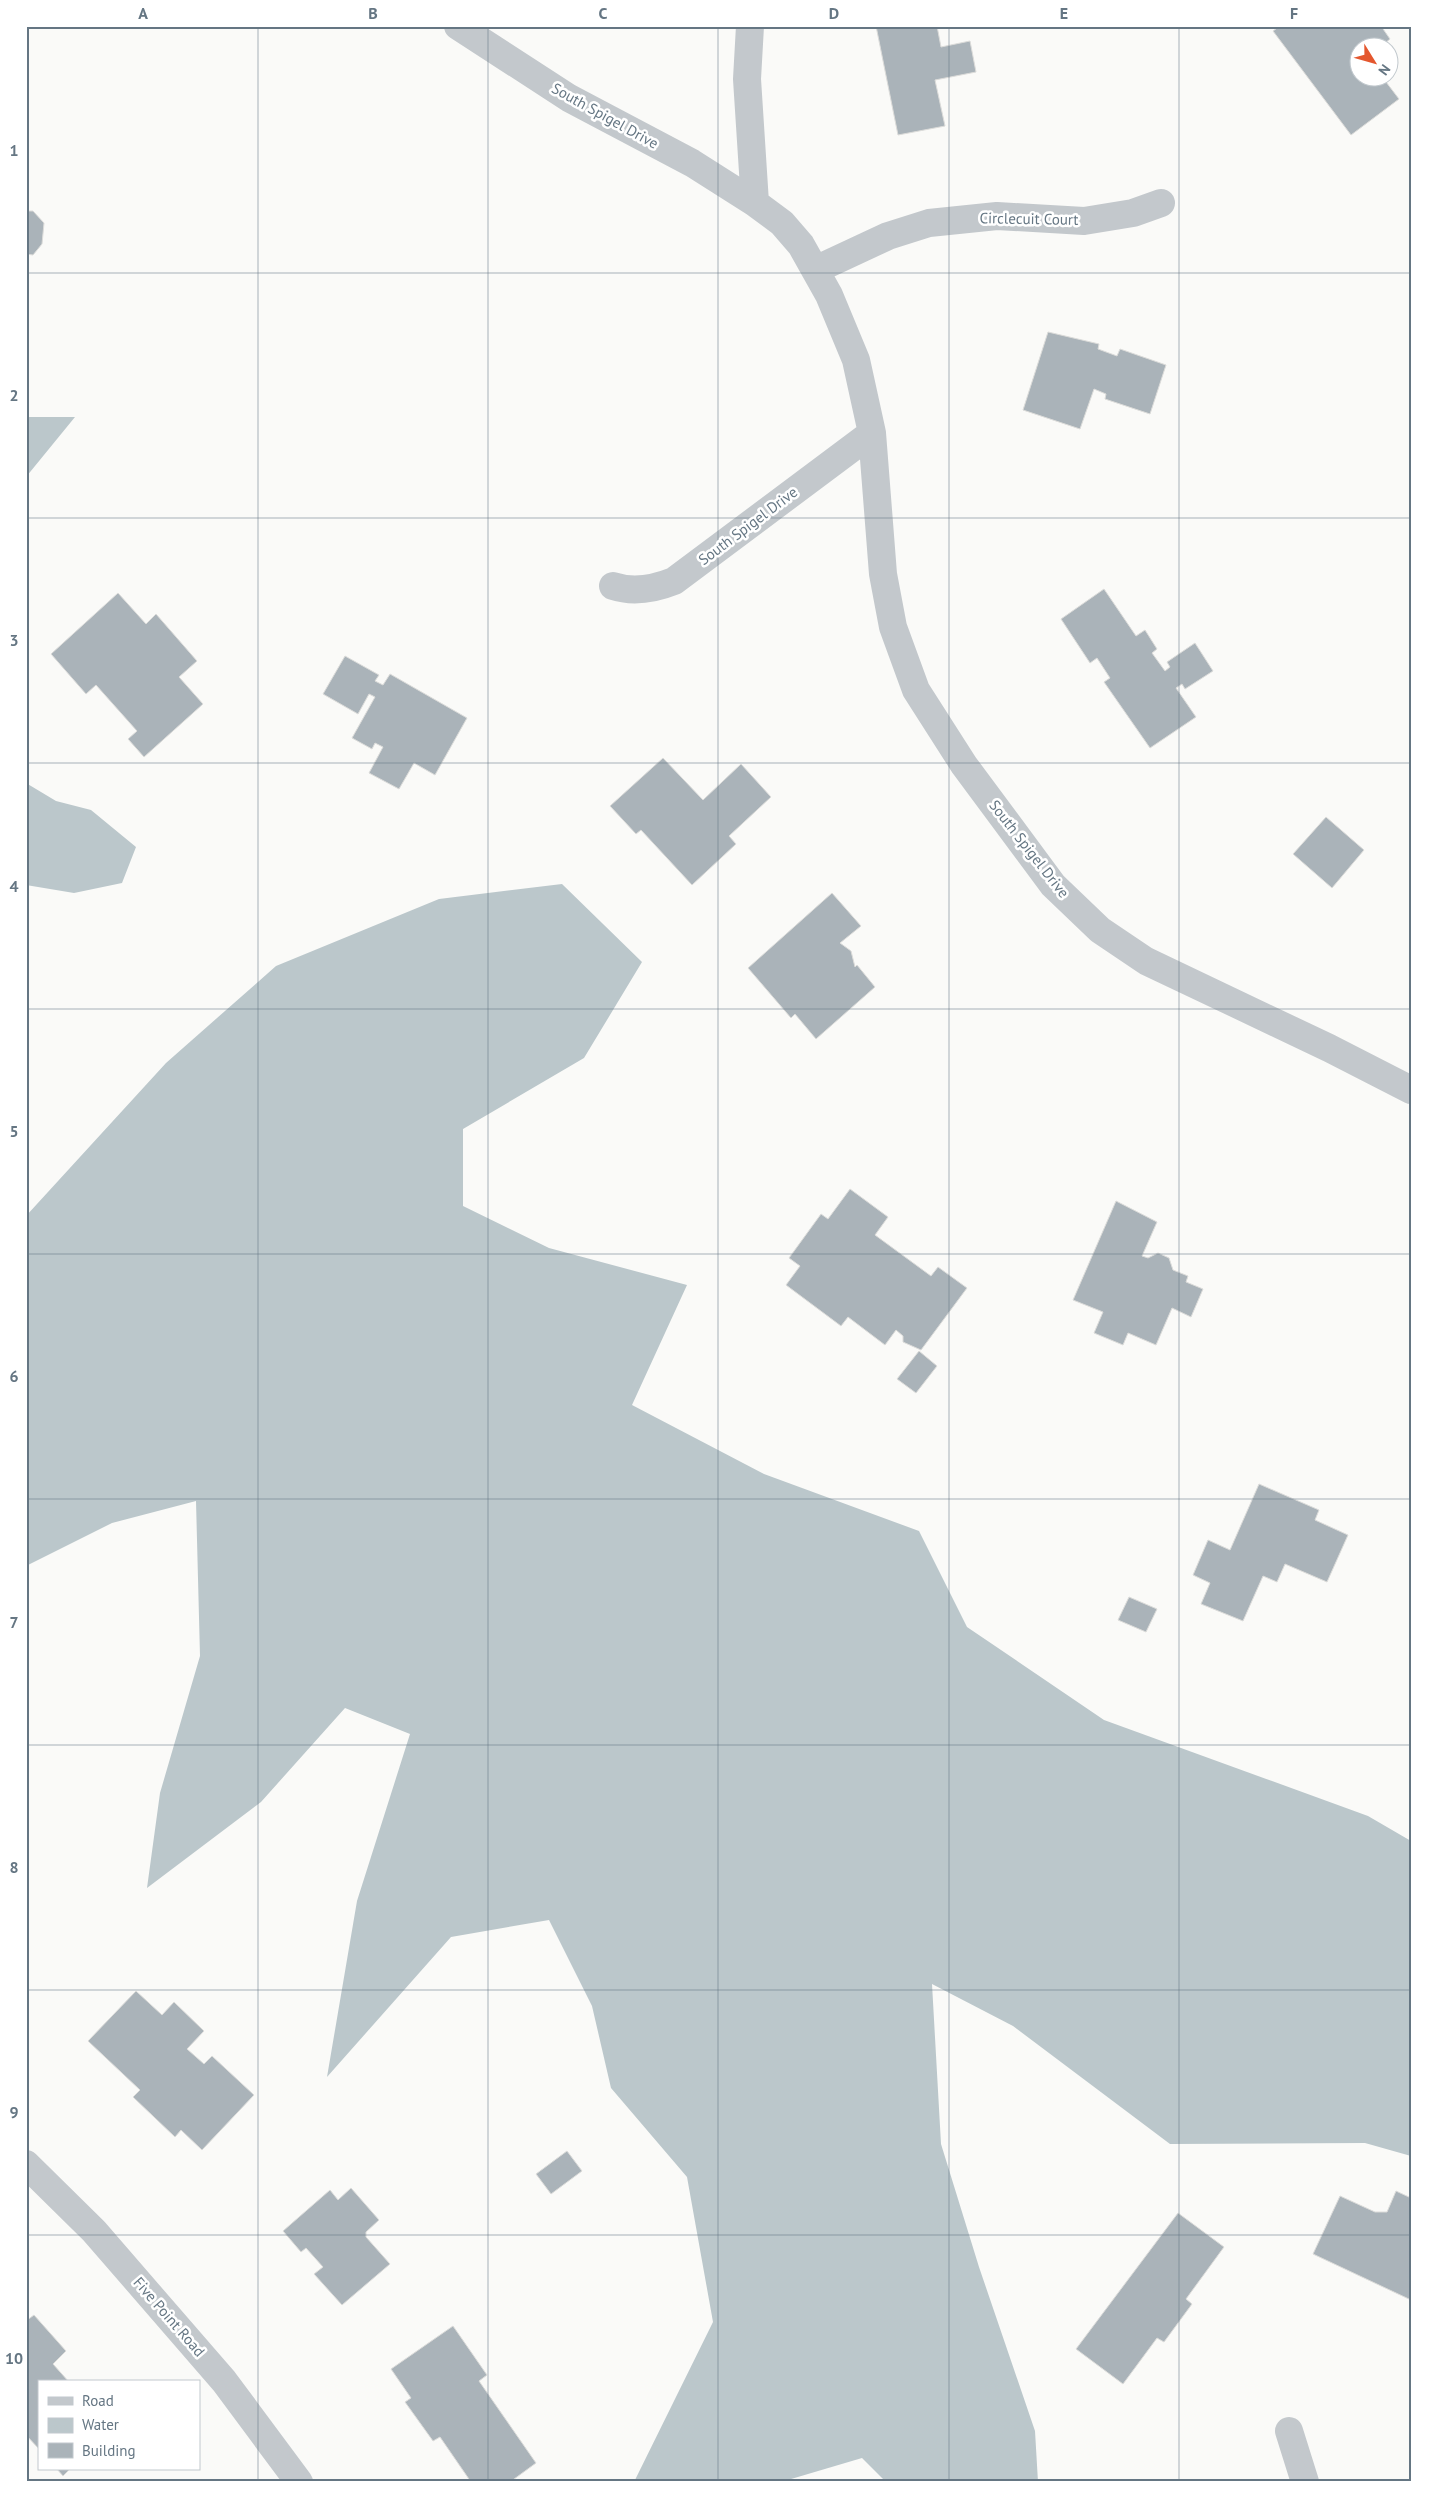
<svg xmlns="http://www.w3.org/2000/svg" width="1437" height="2508" viewBox="0 0 1437 2508" font-family="'PT Sans',sans-serif">
  <rect width="100%" height="100%" fill="#fafaf8"/>
  <!-- water -->
  <path fill="#bbc7cb" d="M26,417H75L26,477Z
    M26,783L56,801L91,810L136,847L122,883L74,893L26,885Z
    M562,884L642,962L584,1058L463,1129V1206L549,1248L687,1285L632,1405L764,1474L919,1531L967,1627L1104,1720L1368,1816L1411,1841V2156L1365,2143L1170,2144L1013,2026L932,1984L941,2144L979,2267L1035,2431L1038,2482H886L862,2458L781,2482H634L713,2322L687,2177L611,2088L592,2006L549,1920L451,1937L327,2077L357,1901L410,1734L345,1708L261,1802L147,1888L160,1793L200,1656L196,1501L112,1523L26,1566V1216L166,1063L276,966L439,899Z"/>
  <!-- building -->
  <path fill="#aab3b9" stroke="#dcdcda" d="M876,26H937L941,47L970,41L976,72L935,80L945,126L898,135Z
    M1280,26H1381L1390,39L1379,48H1360V78H1383L1399,99L1351,135L1273,31Z
    M26,211H33L44,223L42,244L33,255L26,254Z
    M1048,332L1099,344L1098,349L1117,356L1120,349L1166,365L1150,414L1105,399L1106,394L1094,389L1080,429L1023,410Z
    M1104,589L1136,636L1145,630L1157,649L1152,653L1165,671L1170,667L1167,662L1195,643L1213,671L1185,689L1182,684L1176,688L1196,717L1150,748L1104,682L1110,678L1097,658L1090,663L1061,619Z
    M118,593L146,624L156,614L197,661L179,677L203,704L144,757L128,739L137,731L96,685L86,694L51,654Z
    M345,656L379,675L375,681L383,685L390,674L467,718L435,775L414,763L399,789L369,773L383,747L375,743L372,749L352,738L375,697L369,694L358,714L323,694Z
    M663,758L703,800L741,764L771,797L729,836L736,844L692,885L641,830L636,834L610,806Z
    M1326,817L1364,850L1332,888L1293,854Z
    M832,893L861,926L840,943L851,951L855,967L857,965L875,987L816,1039L795,1014L791,1018L748,968Z
    M850,1189L888,1217L875,1235L931,1276L938,1267L967,1288L921,1350L903,1342V1336L896,1330L885,1345L848,1317L841,1326L786,1285L800,1266L789,1258L821,1214L828,1219Z
    M1116,1201L1157,1222L1142,1256L1148,1258L1158,1253L1169,1258L1173,1270L1188,1276L1186,1282L1203,1289L1191,1317L1172,1308L1156,1345L1128,1333L1123,1345L1094,1333L1103,1312L1073,1300Z
    M919,1351L937,1366L916,1393L897,1379Z
    M1259,1484L1319,1510L1315,1520L1348,1535L1327,1582L1285,1564L1277,1582L1263,1576L1243,1621L1201,1604L1210,1583L1193,1575L1208,1540L1230,1550Z
    M1129,1597L1157,1609L1146,1632L1118,1620Z
    M136,1991L162,2015L174,2002L204,2031L187,2049L204,2064L212,2056L254,2095L202,2150L181,2130L175,2137L133,2097L140,2090L88,2041Z
    M567,2151L582,2171L551,2194L536,2174Z
    M351,2188L379,2220L366,2232V2237L390,2264L342,2305L314,2274L323,2267L306,2248L301,2252L283,2231L330,2190L338,2200Z
    M1396,2191L1411,2198V2300L1313,2254L1340,2196L1375,2212H1387Z
    M1178,2213L1224,2247L1186,2299L1192,2304L1164,2342L1157,2338L1123,2384L1076,2349Z
    M34,2315L66,2351L53,2364L69,2382H39V2449L26,2435V2321Z
    M453,2326L487,2375L479,2381L536,2463L510,2482H471L440,2437L433,2441L405,2402L411,2398L391,2369Z
    M57,2469H70L63,2476Z"/>
  <g fill="none" stroke-linecap="round" stroke-linejoin="round">
    <!-- minor -->
    <path stroke="#c3c8cc" stroke-width="28" d="M458,26L569,98L692,163L755,203
      M815,270L888,236L929,223L997,216L1084,221L1133,213L1161,203
      M872,433L883,574L893,627L916,690L964,765L1053,885L1100,930L1146,961L1329,1048L1411,1090
      M613,586C634,593 654,589 674,581L872,433L856,360L829,295L801,245L782,223L755,203L747,79L750,26
      M26,2164L94,2231L224,2381L299,2482
      M1289,2431L1305,2482"/>
  </g>
  <!-- grid -->
  <path fill="none" stroke="#657683" stroke-width="1" stroke-opacity="0.55" d="M258,26V2482M488,26V2482M718,26V2482M949,26V2482M1179,26V2482M26,273H1411M26,518H1411M26,763H1411M26,1009H1411M26,1254H1411M26,1499H1411M26,1745H1411M26,1990H1411M26,2235H1411"/>
  <g text-anchor="middle" stroke-width="5" stroke-linejoin="round" paint-order="stroke">
    <!-- street labels -->
    <g font-size="15" fill="#657683" stroke="#fff">
      <text transform="translate(605 116) rotate(29)" y="5">South Spigel Drive</text>
      <text transform="translate(1029 219) rotate(1)" y="5">Circlecuit Court</text>
      <text transform="translate(748 526) rotate(-37)" y="5">South Spigel Drive</text>
      <text transform="translate(1029 849) rotate(52)" y="5">South Spigel Drive</text>
      <text transform="translate(169 2317) rotate(49)" y="5">Five Point Road</text>
    </g>
  </g>
  <!-- border -->
  <rect width="1437" height="2508" fill="none" stroke="#ffffff" stroke-width="55"/>
  <!-- legend -->
  <rect x="38" y="2380" width="162" height="90" fill="#ffffff" stroke="#c1c8cd"/>
  <rect x="48" y="2397" width="25" height="8" fill="#c3c8cc" stroke="#c1c8cd"/>
  <text x="82" y="2406" font-size="15" fill="#657683">Road</text>
  <rect x="48" y="2418" width="25" height="15" fill="#bbc7cb" stroke="#c1c8cd"/>
  <text x="82" y="2430" font-size="15" fill="#657683">Water</text>
  <rect x="48" y="2443" width="25" height="15" fill="#aab3b9" stroke="#c1c8cd"/>
  <text x="82" y="2456" font-size="15" fill="#657683">Building</text>
  <!-- north arrow -->
  <g transform="translate(1374 62) rotate(127)"><circle r="24" fill="#ffffff" stroke="#c1c8cd"/>
  <path d="M0-4L9 19L0 12L-9 19Z" fill="#e4572e"/>
  <text y="-8" font-size="14" font-weight="bold" text-anchor="middle" fill="#657683">N</text>
  </g>
  <rect x="28" y="28" width="1382" height="2452" fill="none" stroke="#657683" stroke-width="2"/>
  <g font-size="16" text-anchor="middle" font-weight="bold" fill="#657683">
    <text x="143" y="19">A</text>
    <text x="373" y="19">B</text>
    <text x="603" y="19">C</text>
    <text x="834" y="19">D</text>
    <text x="1064" y="19">E</text>
    <text x="1294" y="19">F</text>
    <text x="14" y="156">1</text>
    <text x="14" y="401">2</text>
    <text x="14" y="646">3</text>
    <text x="14" y="892">4</text>
    <text x="14" y="1137">5</text>
    <text x="14" y="1382">6</text>
    <text x="14" y="1628">7</text>
    <text x="14" y="1873">8</text>
    <text x="14" y="2118">9</text>
    <text x="14" y="2364">10</text>
  </g>
</svg>
